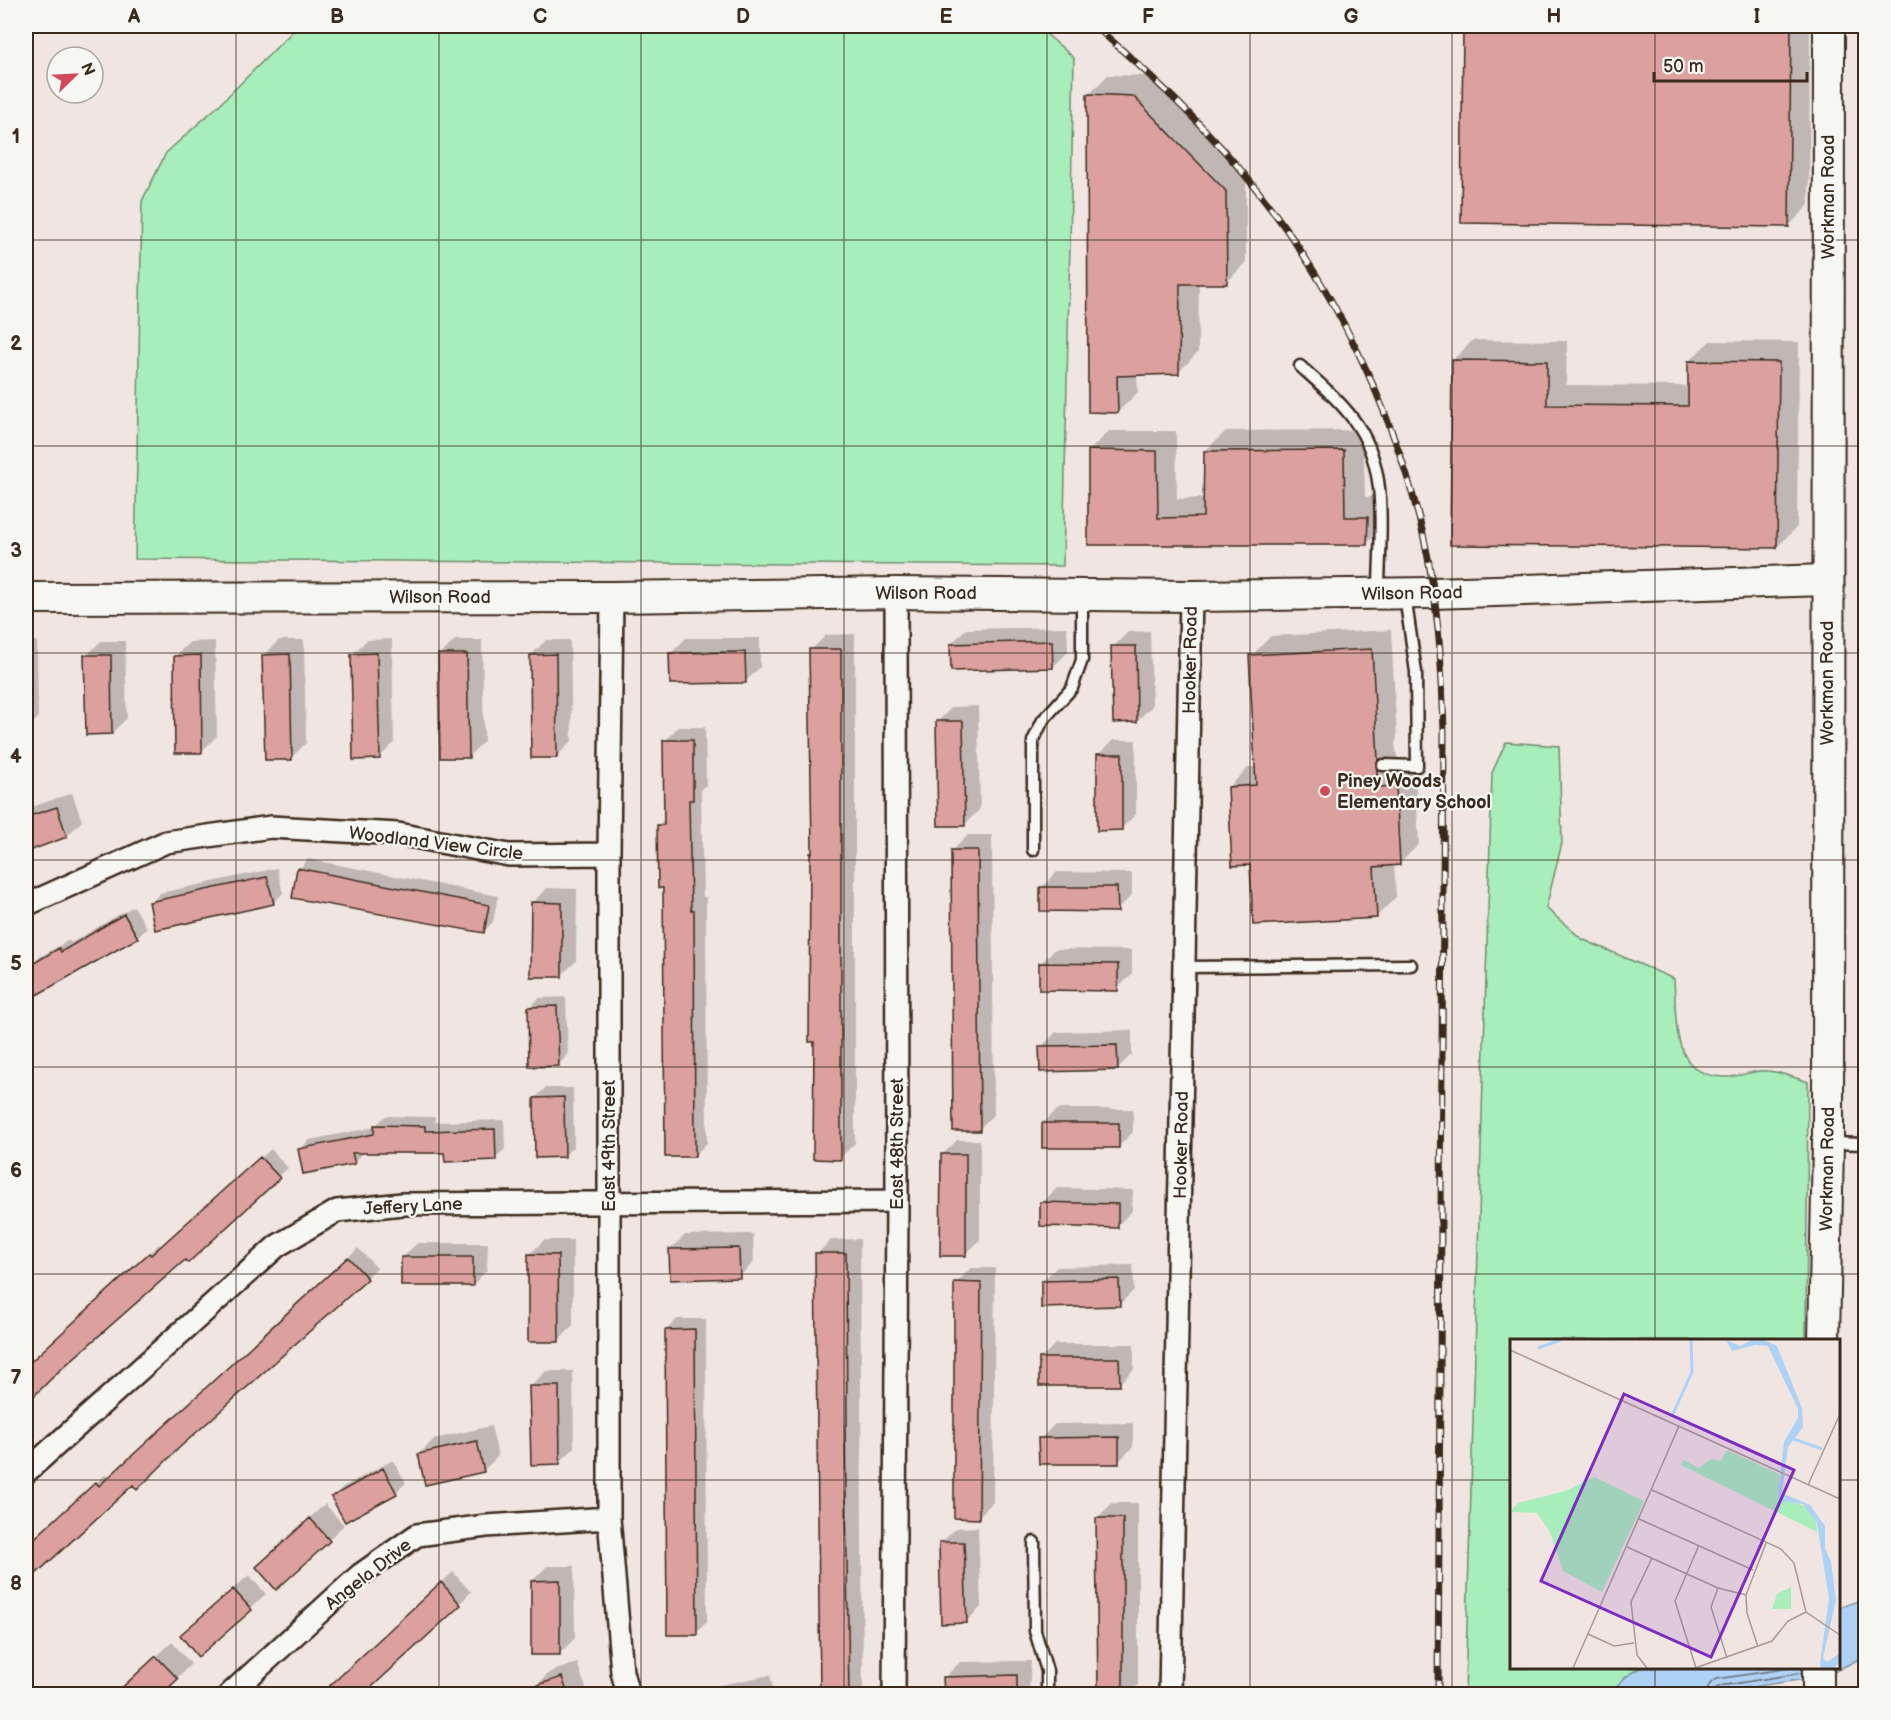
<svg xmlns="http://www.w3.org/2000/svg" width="1891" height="1720" viewBox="0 0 1891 1720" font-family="'Balsamiq Sans',sans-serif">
  <rect width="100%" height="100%" fill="#f1e5e1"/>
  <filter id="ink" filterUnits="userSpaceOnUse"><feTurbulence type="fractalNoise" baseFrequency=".0167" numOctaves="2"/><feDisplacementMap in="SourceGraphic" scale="12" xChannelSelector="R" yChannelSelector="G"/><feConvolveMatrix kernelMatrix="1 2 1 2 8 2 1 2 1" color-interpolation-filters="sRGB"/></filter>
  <g filter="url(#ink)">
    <!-- green -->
    <path fill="#a7eebb" stroke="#718c6c" stroke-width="1.5" d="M298,26H1037L1074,58L1063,566L135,559L142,201L166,153L219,105Z
      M1506,742L1559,746L1562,843L1546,908L1582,939L1674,979C1677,1022 1670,1078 1727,1077C1740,1077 1755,1069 1768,1071C1781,1072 1795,1078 1808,1082L1806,1340H1512V1668H1641L1627,1676L1608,1694H1465L1492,773Z"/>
    <!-- water -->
    <path fill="#aed2f6" stroke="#808fa0" stroke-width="1.5" d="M1865,1599V1656L1826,1676L1702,1694H1608L1627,1676L1641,1668H1838L1839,1607Z"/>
    <!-- shadow -->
    <path fill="#0003" d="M1464,26H1810L1809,205L1789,226L1463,222Z
      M1108,75L1153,76L1246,171V263L1226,283L1199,282L1198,352L1178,373L1137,374L1138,392L1118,412L1088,95Z
      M1473,340L1567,341L1566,385L1689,386V361L1710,341L1799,342L1797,527L1777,547L1453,360Z
      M1363,430L1365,497H1388L1387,523L1367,543L1090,544L1089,451L1109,431H1176L1177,499L1205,498V451L1226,431Z
      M1067,627L1068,652L1053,667L951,644L966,629Z
      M1391,630L1397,738L1395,744L1399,767H1415L1419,844L1399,864H1394L1396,897L1376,917L1251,863L1229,787L1249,767H1256L1251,656L1271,636Z
      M1150,631L1152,706L1137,721L1113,647L1128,632Z
      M855,634V1143L840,1158L815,1040L811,650L826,635Z
      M686,638H760V667L745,682L671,653Z
      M392,639L394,743L379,758L352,654L367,640Z
      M279,640H304L306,743L291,758L264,655Z
      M455,640H482L484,741L469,756L440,655Z
      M546,640H570L572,741L557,756L531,655Z
      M26,641H37L38,718L26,730Z
      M101,641H125L127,718L112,733L86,656Z
      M215,641L217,736L202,751L175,656L190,642Z
      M978,706L980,809L965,824L937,722L952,707Z
      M678,727H705L706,785L701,789L703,897H706L707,1143L694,1156L658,825L665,818V741Z
      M1113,740H1136V814L1121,829L1098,755Z
      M72,793L82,821L67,836L26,850V809Z
      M968,835H992L994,1114L979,1129L953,850Z
      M308,859L498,896L493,922L484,931L299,869Z
      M277,868L283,893L273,903H151L160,893Z
      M1057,872L1132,873V895L1117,910L1042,887Z
      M547,888L577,889L576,961L561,976L532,903Z
      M134,906L147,928L137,937L93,964L91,961L26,998V965L69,940L71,943Z
      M1055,949L1132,950V974L1117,989L1040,964Z
      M566,997L568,1055L558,1065L529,1008L539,998Z
      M1132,1030V1054L1117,1069L1041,1047L1056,1032Z
      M545,1088H573L574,1146L564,1156L535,1098Z
      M1058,1109H1133V1132L1118,1147L1043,1123Z
      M385,1116L435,1117V1122L504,1120L505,1149L495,1158L446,1152L363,1153L354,1162L300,1150L309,1140L375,1127Z
      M957,1140H980V1240L965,1255L942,1155Z
      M271,1149L288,1168L26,1402V1366L159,1244L162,1247Z
      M1057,1188L1133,1190L1132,1211L1117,1226L1042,1203Z
      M753,1234L754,1262L739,1277L670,1250L685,1235Z
      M860,1239L863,1689L857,1694H821L817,1254L831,1240Z
      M544,1240H573V1326L558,1341L529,1255Z
      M417,1243H488L487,1270L473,1285L402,1258Z
      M358,1248L377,1268L26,1581V1547L106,1474L110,1478Z
      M1133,1265L1134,1290L1119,1305L1042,1282L1057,1267Z
      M971,1268H995L993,1502L978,1517L956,1283Z
      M677,1319H706L707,1622L696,1633L666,1330Z
      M1055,1344H1134V1369L1119,1384L1040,1359Z
      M546,1371H573L574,1448L559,1463L531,1386Z
      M1133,1423V1447L1118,1462L1040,1439L1055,1424Z
      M491,1426L498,1456L483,1471L419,1454L434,1439Z
      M393,1460L406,1483L396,1492L333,1497L343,1487Z
      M1112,1503H1138V1685L1128,1694H1100L1097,1518Z
      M325,1504L344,1525L277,1588L272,1552Z
      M978,1527L981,1607L966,1622L941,1543L956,1528Z
      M547,1566H574L575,1638L560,1653L532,1581Z
      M453,1572L471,1592L460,1603L360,1694H320Z
      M249,1575L266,1594L198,1654L182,1635Z
      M172,1642L191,1664L177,1678L120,1690Z
      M1031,1661L1029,1694H945V1677L960,1662Z
      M577,1663L588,1694H537L535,1687L550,1672Z
      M770,1675L774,1694H695L700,1689Z"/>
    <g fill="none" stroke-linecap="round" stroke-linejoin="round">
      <!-- shore -->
      <path stroke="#696d74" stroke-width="1.5" d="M1707,1694L1709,1685L1717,1679L1790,1668
        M1714,1694L1715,1689L1720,1686L1802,1673"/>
    </g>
    <!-- building -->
    <path fill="#dca19e" stroke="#3b2a1e" stroke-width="1.5" d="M1463,26H1791L1789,227L1461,223Z
      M1087,94L1133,96L1226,191L1227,284H1180L1179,374L1117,376L1118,413L1088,412Z
      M1452,360L1547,361V405L1688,406V361L1779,362L1777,548L1450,545Z
      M1088,450L1157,451L1158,518L1203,517L1204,451L1344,450L1345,517H1368L1367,545H1088Z
      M1052,641L1053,668L951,671L950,644Z
      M1111,646H1136L1137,722L1113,723Z
      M809,649H841V1160L813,1159L814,1042H809L810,853H812Z
      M1372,649L1378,760L1376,765L1379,787L1396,786L1400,865L1374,867L1377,918L1253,925L1250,865L1232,866L1228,787L1256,785L1249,655Z
      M745,652L746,683L670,684L669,653Z
      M377,653L380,759L353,760L351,654Z
      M290,654L292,760H265L262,655Z
      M438,654H467L469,758H440Z
      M556,654L557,758H531L530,655Z
      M84,655H111L112,734L86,735Z
      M201,655L202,753H175L174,656Z
      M936,721H963L965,826H938Z
      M663,740H693V800H689L691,910H694L695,1157H665L663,888H658L657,825H664Z
      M1097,754H1122V830L1097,831Z
      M57,807L67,837L26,852V817Z
      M951,850H978L980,1131H953Z
      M297,868L489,905L484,933L292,898Z
      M267,877L274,904L155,930L149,902Z
      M1040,887H1117L1118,912L1040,911Z
      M531,902L562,903V977H530Z
      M124,914L138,938L26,1001V968L59,948L61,952Z
      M1039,963L1118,964V991L1039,990Z
      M557,1006L559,1066L529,1067L528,1007Z
      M1117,1045L1118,1070L1040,1072L1039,1046Z
      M564,1097L565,1157L535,1158L534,1098Z
      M1042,1123H1119V1148H1042Z
      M374,1125L425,1126V1131L495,1129L496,1160L445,1162L444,1153H352L355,1164L303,1174L298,1149L374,1134Z
      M941,1154H966V1256H940Z
      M260,1157L280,1178L188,1263L185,1260L60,1370L26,1404V1366L149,1253L151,1255Z
      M1040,1202L1118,1204V1228L1040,1226Z
      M739,1248L740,1278L670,1280L669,1249Z
      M815,1253H846L847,1425H845L849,1695H820Z
      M528,1254L558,1255L559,1342H528Z
      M348,1257L368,1279L179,1448L137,1490L133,1485L26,1583V1546L96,1482L99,1486Z
      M401,1257H473V1286H401Z
      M1119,1279L1120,1306L1041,1308V1281Z
      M954,1282L981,1283L979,1519L954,1518Z
      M695,1329L697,1635H667L665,1330Z
      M1039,1358H1119L1120,1386H1039Z
      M529,1386H559L560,1464L531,1465Z
      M1119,1437V1464H1039L1038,1438Z
      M477,1441L484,1472L425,1485L418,1454Z
      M383,1468L397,1494L345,1522L331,1497Z
      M310,1518L330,1541L276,1590L256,1567Z
      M1096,1518H1123V1695H1098Z
      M939,1542H964L967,1623L941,1624Z
      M560,1580V1655H531V1581Z
      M441,1582L461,1605L363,1695H320Z
      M233,1589L252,1610L198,1657L180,1635Z
      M156,1656L178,1679L161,1695H114Z
      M1017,1675V1695H944L943,1677Z
      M562,1677L568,1695H519V1691Z"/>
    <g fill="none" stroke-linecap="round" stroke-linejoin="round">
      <!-- lane casing -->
      <g stroke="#3b2a1e" stroke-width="15">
        <path id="lane" d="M1300,366C1320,384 1343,403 1358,426C1390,474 1379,538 1379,592
          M1383,765L1417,766L1416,672L1405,596
          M1033,850V741L1043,720L1072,688L1082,660V596
          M1184,967L1411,965
          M1830,1143L1866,1144
          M1034,1542L1035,1631L1047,1671V1694"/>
      </g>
      <!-- street casing -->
      <g stroke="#3b2a1e" stroke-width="26">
        <path id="street" d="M612,597L609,854V1518L622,1672L628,1694
          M26,905L166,842L271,827L398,834L509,855L609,854
          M26,1472L277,1246L337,1211L402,1204L897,1201
          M230,1694L360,1575L417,1535L486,1526L609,1518
          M894,1694L897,1201L896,593
          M1170,1694L1191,596"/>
      </g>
      <!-- secondary casing -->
      <g stroke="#3b2a1e" stroke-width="34">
        <path id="secondary" d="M26,598L612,597L896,593L1191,596L1433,593L1826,580
          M1824,1340L1828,1143L1829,26
          M1818,1694V1668"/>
      </g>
      <!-- lane -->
      <use href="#lane" stroke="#f6f6f2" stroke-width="10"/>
      <!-- street -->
      <use href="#street" stroke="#f6f6f2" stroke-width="21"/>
      <!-- secondary -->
      <use href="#secondary" stroke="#f6f6f2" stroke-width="30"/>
      <!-- rail casing -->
      <g stroke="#3b2a1e" stroke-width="7">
        <path id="rail" d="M1095,26C1152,76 1210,130 1257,190C1336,290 1393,410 1423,534C1438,599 1442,666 1444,732L1438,1694"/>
      </g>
      <!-- rail -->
      <use href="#rail" stroke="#f6f6f2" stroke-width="4.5" stroke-dasharray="14" stroke-linecap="butt"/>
    </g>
  </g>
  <!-- grid -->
  <path fill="none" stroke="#3b2a1e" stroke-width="1.5" stroke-opacity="0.55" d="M236,26V1694M439,26V1694M641,26V1694M844,26V1694M1047,26V1694M1250,26V1694M1452,26V1694M1655,26V1340M26,240H1866M26,446H1866M26,653H1866M26,860H1866M26,1067H1866M26,1274H1866M26,1480H1512M1838,1480H1866M1655,1668V1694"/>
  <!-- markers -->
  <circle fill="#d1495b" stroke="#f6f6f2" stroke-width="2" cx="1325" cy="791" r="6"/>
  <g text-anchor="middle" stroke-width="4.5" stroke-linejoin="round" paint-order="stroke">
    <!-- street labels -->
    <g font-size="18" fill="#3b2a1e" stroke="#f6f6f2">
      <text transform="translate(1828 197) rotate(-90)" y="6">Workman Road</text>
      <text x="926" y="599">Wilson Road</text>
      <text transform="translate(1412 593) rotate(-1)" y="6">Wilson Road</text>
      <text x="440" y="603">Wilson Road</text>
      <text transform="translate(1190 660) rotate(-89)" y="6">Hooker Road</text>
      <text transform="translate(1827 683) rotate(-90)" y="6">Workman Road</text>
      <text transform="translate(436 843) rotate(7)" y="6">Woodland View Circle</text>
      <text transform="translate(897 1144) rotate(-90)" y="6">East 48th Street</text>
      <text transform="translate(1181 1145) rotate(-89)" y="6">Hooker Road</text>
      <text transform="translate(609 1146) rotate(-90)" y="6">East 49th Street</text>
      <text transform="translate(1827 1169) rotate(-89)" y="6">Workman Road</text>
      <text transform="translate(413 1206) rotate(-3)" y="6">Jeffery Lane</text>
      <text transform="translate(368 1574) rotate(-38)" y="6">Angela Drive</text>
    </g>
    <!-- poi labels -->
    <g font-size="18" font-weight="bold" fill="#3b2a1e" stroke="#f6f6f2" text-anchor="start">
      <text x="1337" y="787">Piney Woods<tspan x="1337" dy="21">Elementary School</tspan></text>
    </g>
  </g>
  <!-- overview -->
  <g transform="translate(1510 1339)">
    <rect width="330" height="330" fill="#f1e5e1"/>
    <path d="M217,111L269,135L270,160L295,167L306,182L307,193L171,126L173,121L189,129L201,120L211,122ZM84,138L134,162L92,253L53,232L40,193L27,174L0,173L8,164L55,152ZM281,248V270H262L267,255Z" fill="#a7eebb"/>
    <path d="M216,1L230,7L242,1H254L267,7L292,69L293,88L278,108L272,154L300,166L315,187V209L321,223L326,261L313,319L317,323L330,314V323L324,329H311L310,324L319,259L307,184L293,165L272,162L268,155L274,103L288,79V70L258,7L245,6L222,12Z" fill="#aed2f6"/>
    <path fill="none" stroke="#aed2f6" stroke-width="3" d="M28,9L51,1M162,77L182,33L181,1M281,99L312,110"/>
    <path fill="none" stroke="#a89a93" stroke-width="1.5" d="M0,11L330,160M298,146L330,75M142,151L271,210L284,224L296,273L330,296M129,180L243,231M117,208L208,249L236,256M208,249L201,268L217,319M78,295L104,307L124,304M248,308L237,274L236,256L256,204M63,329L169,87M137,329L127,316L121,263L142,219M185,329L262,302L278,282L296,273M186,329L165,262L189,206"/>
    <path fill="#7b2cbf" fill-opacity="0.15" stroke="#7b2cbf" stroke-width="3" d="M114,55L284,131L201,318L31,242Z"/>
    <rect width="330" height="330" fill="none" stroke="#3b2a1e" stroke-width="3"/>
  </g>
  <!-- margin -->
  <rect width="1891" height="1720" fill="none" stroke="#f6f6f2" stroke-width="66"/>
  <!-- north arrow -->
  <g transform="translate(75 75) rotate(66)"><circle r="28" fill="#f6f6f2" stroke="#aba49d" stroke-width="1.5"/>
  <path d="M0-4.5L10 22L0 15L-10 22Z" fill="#d1495b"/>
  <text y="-9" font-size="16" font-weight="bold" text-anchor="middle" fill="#3b2a1e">N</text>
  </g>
  <!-- scale -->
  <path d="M1654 72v9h153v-9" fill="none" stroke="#3b2a1e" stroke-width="3"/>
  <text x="1663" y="72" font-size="18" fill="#3b2a1e" stroke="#f6f6f2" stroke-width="4.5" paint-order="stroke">50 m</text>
  <rect x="33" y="33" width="1825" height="1654" fill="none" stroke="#3b2a1e" stroke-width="2"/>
  <g font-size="20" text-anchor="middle" font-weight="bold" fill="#3b2a1e">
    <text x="134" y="23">A</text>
    <text x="337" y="23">B</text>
    <text x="540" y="23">C</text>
    <text x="743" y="23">D</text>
    <text x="946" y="23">E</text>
    <text x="1148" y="23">F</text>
    <text x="1351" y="23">G</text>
    <text x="1554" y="23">H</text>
    <text x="1757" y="23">I</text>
    <text x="16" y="143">1</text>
    <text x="16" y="350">2</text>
    <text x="16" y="557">3</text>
    <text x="16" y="763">4</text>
    <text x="16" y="970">5</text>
    <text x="16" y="1177">6</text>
    <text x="16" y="1384">7</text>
    <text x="16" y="1590">8</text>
  </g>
</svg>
